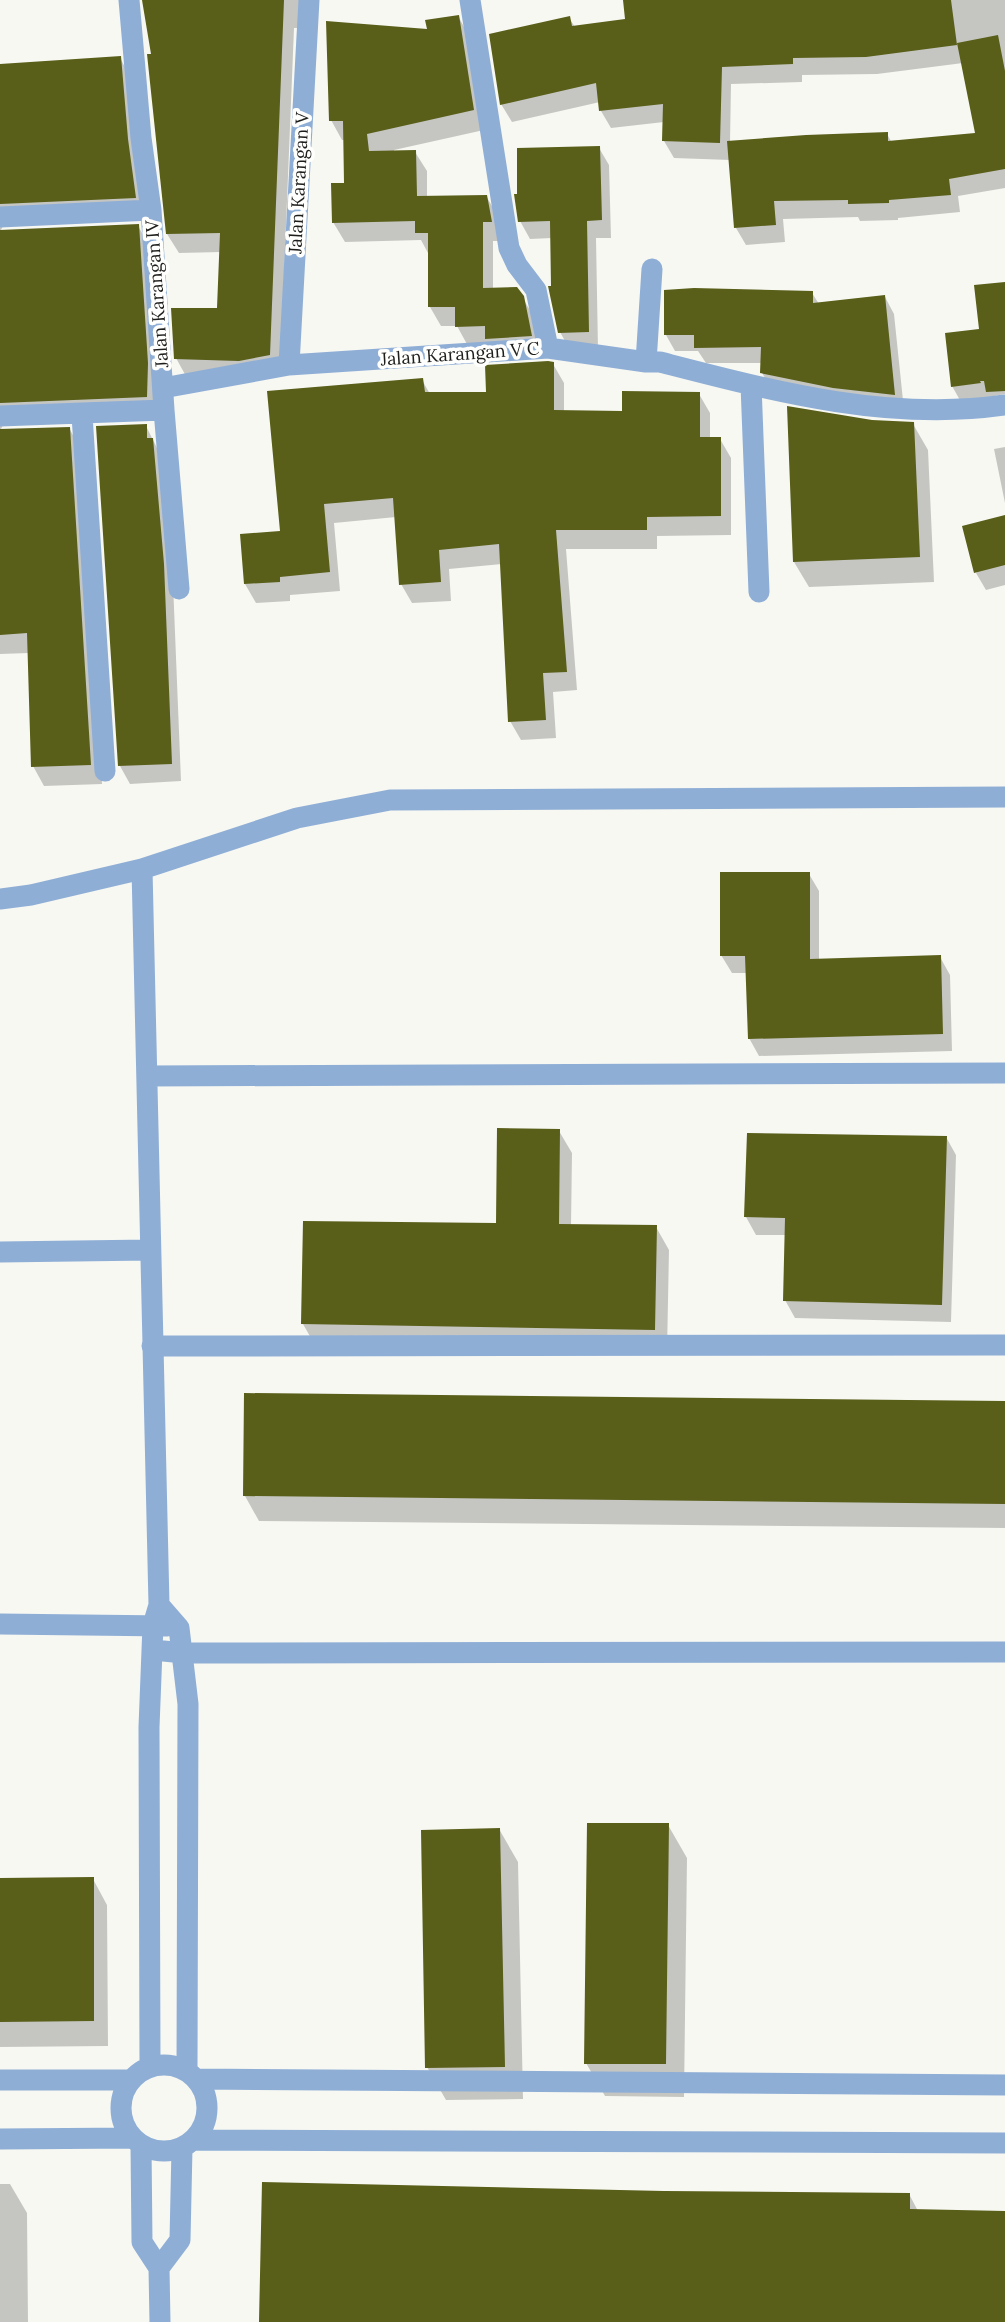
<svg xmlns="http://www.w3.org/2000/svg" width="1005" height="2322" viewBox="0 0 1005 2322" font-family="Lora,serif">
  <rect width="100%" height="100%" fill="#f7f8f2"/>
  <!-- shadow -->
  <path fill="#0003" fill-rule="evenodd" d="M143,0H307L306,28H294L280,374L187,378L176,358L218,309L221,252L179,253L167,234L153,56Z
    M625,0H1005V188L958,196L960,212L898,218V220L860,221L858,217L783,219L785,242L746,245L736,228L730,160L674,158L664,141V122L611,128L601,111L600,102L512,122L501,104L569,18L575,27L627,20ZM963,63L977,135L892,143L887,134L730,143L731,84L802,82V75L877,74Z
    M458,16L469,36L484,130L394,150V152H415L427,171V197L486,196L498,216L502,241H493V289L522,297L534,317L542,355L468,346L457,326H441L430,307L428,253L421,240L345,242L333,222L346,184L345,140H342L331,120L429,31Z
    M120,58L131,78L146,217L3,226L0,232V66Z
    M599,148L609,165L611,238H596L598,349L570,350L560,332L553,288L552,238L530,239L520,221Z
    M138,226L149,245L158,417L3,425L0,431L69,428L80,448L102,784L44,786L33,766L29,653L0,654V232Z
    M1005,284V394L961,402L952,386Z
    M812,293L819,304L885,297L894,314L904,410L772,389L762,373V363H706L698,351H675L666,335Z
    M553,364L564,383V412H624L699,394L710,413V439H720L731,458V535L657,536V549H566L577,690L553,692L556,738L521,740L510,721L502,564L449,569L451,601L412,603L401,584L396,517L334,523L340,591L290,595V601L256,603L245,584L282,532L422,380L430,394H487Z
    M872,421L913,424L928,450L934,582L809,587L794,562Z
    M146,426L162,458L173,583L181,781L130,784L120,766Z
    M1005,447V503L994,449Z
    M1005,542V585L986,590L976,573Z
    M809,874L819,891V961L940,957L950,975L952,1051L759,1056L749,1038L748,973H732L721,955Z
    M559,1131L572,1153L571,1226L656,1227L669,1250L667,1352L316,1347L303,1324L304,1222L498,1225Z
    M946,1137L956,1155L951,1322L795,1318L785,1300L787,1235H756L746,1217Z
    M1005,1402V1528L259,1521L245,1496Z
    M668,1825L687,1858L684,2097L605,2096L586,2063Z
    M499,1829L518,1862L523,2099L446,2100L427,2067Z
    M93,1879L107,1905L108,2046L0,2047V1880Z
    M0,2184H10L27,2213L28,2322H0Z
    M664,2193L909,2194L918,2211L1005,2213V2322H261Z"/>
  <!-- building -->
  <path fill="#595e19" d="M142,0H284L270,355L239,361L174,359L171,308H217L220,233L166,234L147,54H151Z
    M623,0H951L957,45L866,57L793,58V64L722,67L720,143L662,141L663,104L599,111L596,83L500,105L489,34L570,16L572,26L625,19Z
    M459,15L474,110L367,134L369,151L416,150L417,196L487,195L492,222H483V288L517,287L524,296L532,336L485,339V326L455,327V307H428V233H415V221L332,223L331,183H344L343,121H329L326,21L427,29L425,20Z
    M998,35L1005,71V169L949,179L951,195L889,200V203L848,204V200L774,201L776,225L734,228L727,141L806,135L888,132V141L975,133L957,43Z
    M121,56L128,139L136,198L0,204V64Z
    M600,146L602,220L587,221L589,332L558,333L548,286H551L550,221L518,222L514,194H517V148Z
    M139,224L148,363L147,397L0,403V230Z
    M1005,282V391L986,392L984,381H980L981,383L951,387L945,333L979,329L974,285Z
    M694,288L813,291V303L885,295L895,395L833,388L760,373L761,347L694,348V335H664V290Z
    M548,361L554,362V410L622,411V391L700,392V437H721V516L647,517V530H556L567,672L543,673L546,720L508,722L499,544L439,550L441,582L399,585L393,498L324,504L330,572L280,577V582L244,584L240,534L280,531L267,391L423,378L425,392H486L485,365Z
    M787,406L872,420L914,422L920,557L793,562Z
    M147,424V438H153L164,564L172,764L118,766L96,426Z
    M70,427L91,765L31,767L27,633L0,635V429Z
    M1005,515V565L974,573L962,526Z
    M720,872H810V959L941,955L943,1034L748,1039L745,956H720Z
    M497,1128L560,1129L559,1224L657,1225L655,1330L301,1324L303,1221L496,1223Z
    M747,1133L947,1136L942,1305L783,1301L785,1218L744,1217Z
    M244,1393L1005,1401V1504L243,1496Z
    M587,1823H669L666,2064H584Z
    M500,1828L505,2067L425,2068L421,1830Z
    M94,1877V2021L0,2022V1878Z
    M262,2182L664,2191L910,2193V2209L1005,2211V2322H259Z"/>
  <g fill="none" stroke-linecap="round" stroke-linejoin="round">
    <!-- street -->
    <path stroke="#8faed6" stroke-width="21" d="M129,0L141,138L151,210L164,410L179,589
      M470,0L509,248L517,265L536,290L548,348
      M0,217L151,210
      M646,362L652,269
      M289,365L309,0
      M751,385L759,592
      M163,388L289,365L548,348L646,362H660C773,391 888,422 1005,405
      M82,415L105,771
      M0,416L164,410
      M142,869L159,1605L153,1625L149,1727L150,2066
      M0,899L31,895L142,869L297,818L390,800L1005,797
      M147,1076L1005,1073
      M0,1252L150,1250
      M152,1346L1005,1345
      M159,1605L179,1628L188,1704L187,2070
      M0,1624L167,1626
      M153,1650L184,1653L1005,1652
      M121 2108a43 43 0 1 1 86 0a43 43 0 1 1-86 0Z
      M197,2079L1005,2085
      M0,2080H130
      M0,2139L132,2138
      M194,2140L1005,2143
      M141,2145L142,2242L159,2268L180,2240L182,2148
      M159,2268L160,2322"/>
  </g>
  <g text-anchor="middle" stroke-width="7" stroke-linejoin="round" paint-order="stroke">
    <!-- street labels -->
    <g font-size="18" fill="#1e1e1c" stroke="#fffffe">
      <text transform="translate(299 183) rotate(-87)" y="6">Jalan Karangan V</text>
      <text transform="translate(157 294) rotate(-94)" y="6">Jalan Karangan IV</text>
      <text transform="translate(460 354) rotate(-4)" y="6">Jalan Karangan V C</text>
    </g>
  </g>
</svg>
